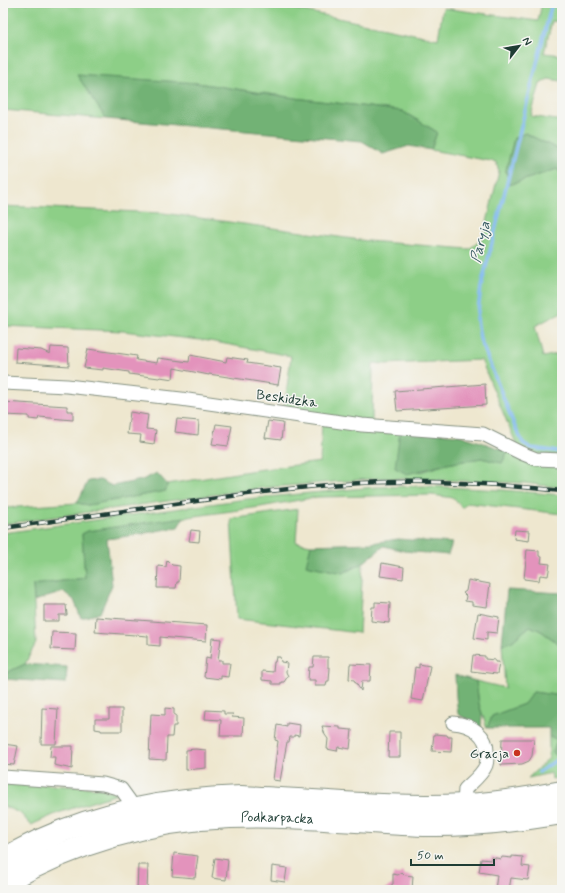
<svg xmlns="http://www.w3.org/2000/svg" width="565" height="893" viewBox="0 0 565 893" font-family="Mynerve,sans-serif">
  <rect width="100%" height="100%" fill="#f6f6f2"/>
  <filter id="ink" filterUnits="userSpaceOnUse"><feTurbulence type="fractalNoise" baseFrequency=".025" numOctaves="2"/><feDisplacementMap in="SourceGraphic" scale="8" xChannelSelector="R" yChannelSelector="G"/><feConvolveMatrix kernelMatrix="1 2 1 2 8 2 1 2 1" color-interpolation-filters="sRGB"/></filter>
  <filter id="wash" filterUnits="userSpaceOnUse"><feTurbulence type="fractalNoise" baseFrequency=".012" numOctaves="4" result="noise"/><feDisplacementMap in="SourceGraphic" scale="16" xChannelSelector="R" yChannelSelector="G"/><feGaussianBlur stdDeviation="0.9" result="paint"/><feColorMatrix in="noise" values="0 0 0 0 0 0 0 0 0 0 0 0 0 0 0 0 0 1.4 0 .05"/><feComposite in="paint" operator="in"/></filter>
  <g filter="url(#wash)">
    <rect width="100%" height="100%" fill="#eee7cf"/>
    <!-- green -->
    <path fill="#8dcf87" stroke="#56865e" d="M3,3H266L438,39L443,8L538,21L542,3H562V22L552,21L544,53L562,55V81L548,79L540,84L531,116L562,121V151L525,133L506,171L509,185L557,169L562,175V196L561,201L562,202V312L535,326L543,357L562,353V456L537,454L517,446L481,360L385,364L373,363L372,422L284,411L291,356L209,341L123,331L3,326V206L163,213L368,241L469,249L483,239L499,171L496,162L431,150L437,132L402,111L295,98L197,83L78,76L106,119L3,110Z
      M322,423L400,430L399,447L420,472L447,464L481,458L502,463L508,451L562,463V488L525,483L382,478L261,488L3,524V508L77,503L88,505L166,491L167,484L256,470L320,462Z
      M425,486L503,490L562,495V514L467,503L462,508L454,498L432,495L317,497L260,507L88,531L82,534L85,578L33,585L36,643L25,664L6,673L3,672V533L246,499L375,487Z
      M298,509L296,542L311,545L307,565L343,573L363,563L359,633L237,619L231,519Z
      M530,626L541,631L562,646V696L533,692L524,704L492,716L487,728L479,704L476,681L505,688L502,644L511,642Z
      M549,737L558,738L553,753L562,761V777L552,779L551,773L528,778L549,758Z
      M3,782L100,788L117,794L58,813L31,825L20,813L3,806Z"/>
    <!-- forest -->
    <path fill="#72b274" stroke="#487854" d="M77,75L197,83L295,98L402,111L437,132L431,150L409,146L383,154L362,141L106,119Z
      M525,133L562,151V175L557,169L509,185L506,170L514,138Z
      M400,430L459,435L508,451L502,463L481,458L447,464L407,474L395,468Z
      M157,473L167,484L166,491L88,505L77,503L88,481L100,480L112,486L142,480Z
      M184,517L178,527L129,536L107,539L112,585L100,613L81,618L74,600L64,592L34,601L33,585L85,578L82,534L88,531Z
      M398,539L452,543L448,555L404,551L384,546L363,563L343,573L306,565L311,545L372,543Z
      M507,590L562,593V646L541,631L530,626L511,642L502,644Z
      M25,664L67,667L66,683L3,679V672L6,673Z
      M455,675L476,681L479,704L482,714L481,728L458,714L456,697Z
      M533,692L562,696V761L553,753L557,739L549,737V728H487L492,716L524,704Z"/>
    <g fill="none" stroke-linecap="round" stroke-linejoin="round">
      <!-- stream -->
      <path stroke="#81b9f1" stroke-width="3.5" d="M552,3L481,287L477,319L480,339L515,427L523,443L531,448L562,452
        M539,772L562,756"/>
    </g>
    <g id="blocks">
      <!-- building -->
      <path fill="#e393bc" d="M51,347L68,348L69,366L15,362L16,348L41,350L50,354Z
        M88,349L137,356L136,360L157,363L158,358L189,362L190,355L226,362L227,357L248,360L247,363L281,368L278,385L209,374V375L174,368L173,379L160,377L159,378L129,374V372L103,368V370L84,368Z
        M485,384L486,405L397,411L395,391Z
        M3,402L67,406V411H73V420L39,417L38,420L29,419V416L3,415Z
        M130,412L148,415L146,429L156,430L154,444L140,442L141,435L127,434Z
        M177,419L199,421L198,435L175,432Z
        M268,421L283,423L281,440L265,438Z
        M216,424L232,426L228,446L212,444Z
        M191,530L200,531L199,542L189,541Z
        M515,530L530,531L529,541L514,539Z
        M527,550L539,551V556L542,557L541,563L550,564L548,576L540,575L539,581L524,579Z
        M167,560L172,565L180,566L179,582H177L176,588H157L158,566L166,567Z
        M382,563L404,567L403,579L380,576Z
        M468,580L490,584L487,607L472,605V602L465,601L466,596L463,593L466,591Z
        M375,602L390,603L389,623L371,621L372,607H375Z
        M44,605H66L67,615H59V621H44Z
        M478,613L499,617L497,633L487,632V640L474,638Z
        M96,617L207,625L206,641L160,637V646L148,645V636L95,632Z
        M52,632L76,633L75,650L51,649Z
        M212,638L221,639L218,660H222V663H230L228,677L221,676V679L204,677L206,658L210,659Z
        M473,655L485,656V659L495,660V662H499L497,674L471,671Z
        M276,657H280L281,662L287,663L286,672L288,676L284,682H281V684H272V681L262,680V671L273,672L274,662H275Z
        M314,657H328V668H330L329,681H327L326,686H315V680H308L309,667H313Z
        M350,664L371,665L370,681H362L361,691L354,680L349,679Z
        M419,664L430,666L423,701L411,699L415,667L419,668Z
        M42,708L58,709L56,744H41Z
        M165,708L174,709V715H176V726H173L172,737H167L166,760L149,759L151,714L165,715Z
        M109,709H122V731H101V730L95,729V719H109Z
        M206,710L224,711V714H233L232,717L244,718L243,736H220L221,720L205,719Z
        M287,723L300,725L299,736L294,735V737H290L289,742H287L280,781L273,780L278,741L275,740L277,725L287,727Z
        M322,726L340,727V729L352,730L350,749L338,747L337,751L327,749L328,739L325,735Z
        M389,732H400V757H388Z
        M434,734L447,735L448,737H452L451,752L432,751Z
        M502,739H534L532,756L529,761L522,764L501,765Z
        M3,744L18,746L14,765L3,764Z
        M51,746H73L72,769L54,765L55,757H50Z
        M195,749L206,750V768L186,770V750Z
        M174,853L198,856L195,878L172,876Z
        M512,856L523,857L522,866L530,867L528,880L511,878L509,890H495L497,875L479,872L481,859L491,860V857L501,859L502,857L512,858Z
        M215,858L228,860L226,880L212,878Z
        M138,865H148L147,890H137Z
        M272,866L287,868L285,882L271,880Z
        M402,872L405,875L413,876L412,890H384L393,884V874L398,875Z"/>
    </g>
  </g>
  <g filter="url(#ink)">
    <use href="#blocks" fill-opacity="0" stroke="#869282" stroke-width="1"/>
    <g fill="none" stroke-linecap="round" stroke-linejoin="round">
      <!-- street casing -->
      <g stroke="#869282" stroke-width="15">
        <path id="street" d="M3,383L67,386L181,399L362,425L483,434L521,453L536,459L562,460
          M453,723C471,724 489,735 487,756C487,759 487,762 486,765C482,775 472,782 465,789L464,805
          M3,777L103,784L121,789L129,800L133,810"/>
      </g>
      <!-- highway casing -->
      <g stroke="#869282" stroke-width="24">
        <g id="highway">
          <path d="M3,859C16,853 28,846 41,840C104,811 173,799 241,797C316,800 391,809 466,805C498,803 530,798 562,792"/>
          <path id="s1" d="M3,883C72,844 150,820 230,817C295,814 359,823 424,825C470,826 516,821 562,813"/>
        </g>
      </g>
      <!-- street -->
      <use href="#street" stroke="#fff" stroke-width="13"/>
      <!-- highway -->
      <use href="#highway" stroke="#fff" stroke-width="22"/>
      <!-- rail casing -->
      <g stroke="#1f3d34" stroke-width="4.5">
        <path id="rail" d="M3,528C65,519 127,511 189,502C240,495 292,487 345,484C417,479 490,483 562,491"/>
      </g>
      <!-- rail -->
      <use href="#rail" stroke="#f6f6f2" stroke-width="3" stroke-dasharray="9" stroke-linecap="butt"/>
    </g>
  </g>
  <!-- markers -->
  <circle fill="#c8321e" stroke="#f6f6f2" stroke-width="1.5" cx="517" cy="753" r="4"/>
  <g text-anchor="middle" stroke-width="3" stroke-linejoin="round" paint-order="stroke">
    <!-- street labels -->
    <g font-size="14" fill="#1f3d34" stroke="#f6f6f2">
      <text transform="translate(287 398) rotate(8)" y="5">Beskidzka</text>
      <text dy="5" stroke="none"><textPath href="#s1" startOffset="286">Podkarpacka</textPath></text>
    </g>
    <!-- poi labels -->
    <g font-size="14" fill="#1f3d34" stroke="#f6f6f2" text-anchor="end">
      <text x="509" y="758">Gracja</text>
    </g>
    <!-- water labels -->
    <g font-size="15" font-style="italic" fill="#385c63" stroke="#f6f6f2">
      <text transform="translate(480 242) rotate(-76)" y="5">Paryja</text>
    </g>
  </g>
  <!-- margin -->
  <rect width="565" height="893" fill="none" stroke="#f6f6f2" stroke-width="16"/>
  <!-- north arrow -->
  <g transform="translate(519 46) rotate(59)" stroke="#f6f6f2" stroke-width="3" paint-order="stroke">
  <path d="M0-3L7 15L0 10L-7 15Z" fill="#1f3d34"/>
  <text y="-6" font-size="11" font-weight="bold" text-anchor="middle" fill="#1f3d34">N</text>
  </g>
  <!-- scale -->
  <path d="M411 859v6h83v-6" fill="none" stroke="#1f3d34" stroke-width="2"/>
  <text x="417" y="859" font-size="12" fill="#1f3d34" stroke="#f6f6f2" stroke-width="3" paint-order="stroke">50 m</text>
</svg>
